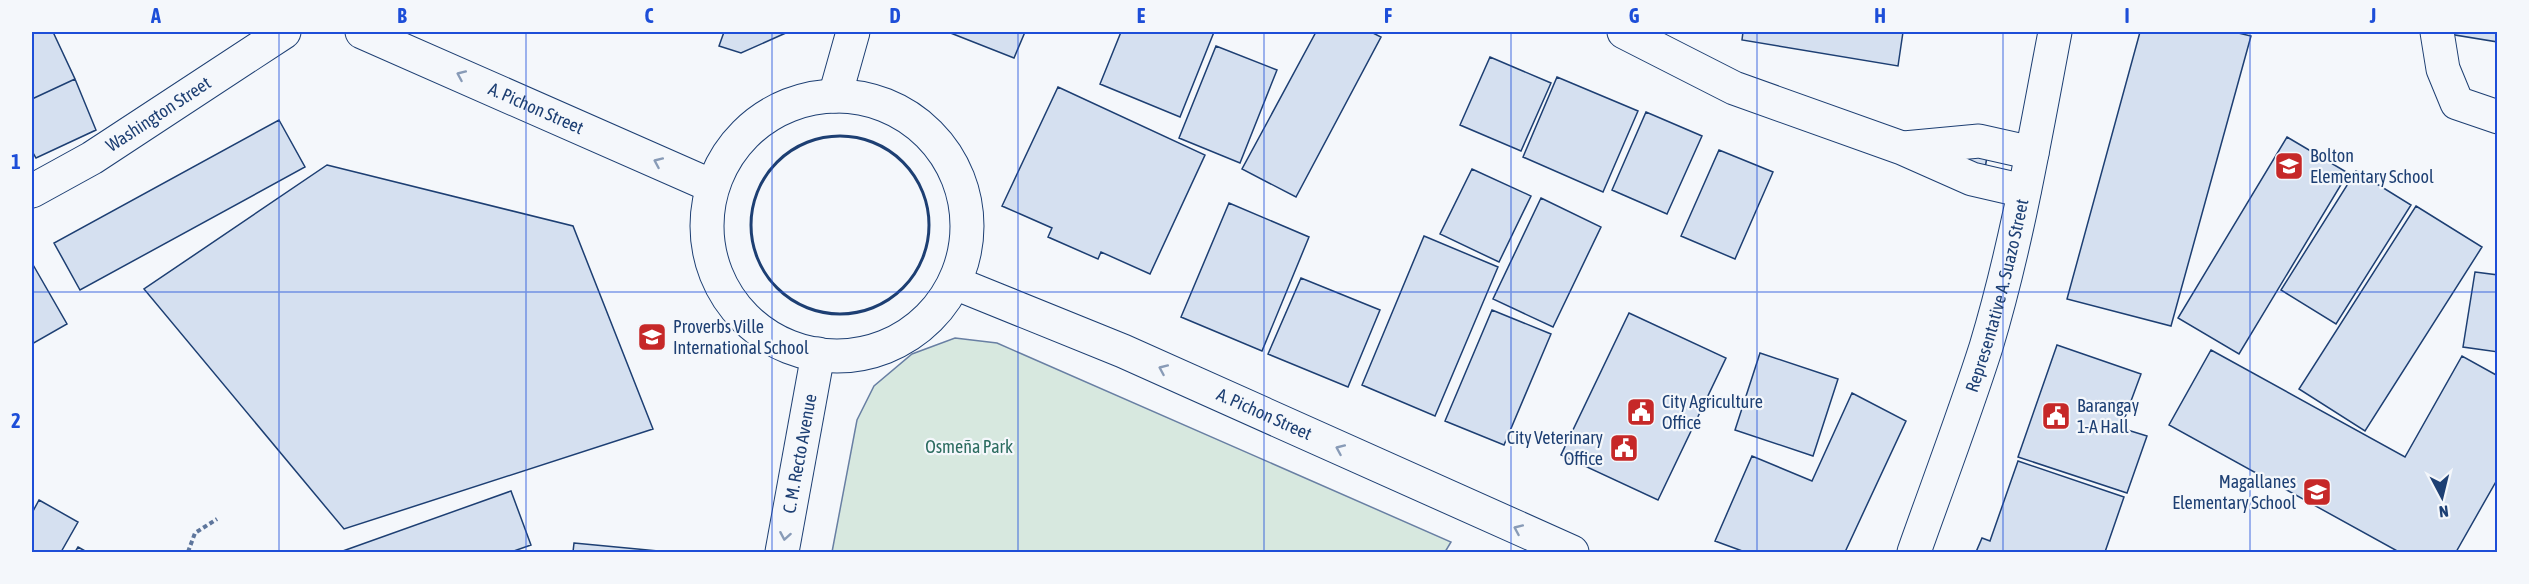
<svg xmlns="http://www.w3.org/2000/svg" width="2529" height="584" viewBox="0 0 2529 584" font-family="'Asap Condensed',sans-serif">
  <rect width="100%" height="100%" fill="#f4f7fb"/>
  <!-- green -->
  <path fill="#d7e8df" stroke="#687fa3" stroke-width="1.5" d="M955,338L997,343L1451,542L1445,552H832L857,420L874,386L912,354Z"/>
  <!-- building -->
  <path fill="#d5e0f0" stroke="#1d3f73" stroke-width="1.5" d="M32,32H53L75,79L32,99Z
    M724,32H788L741,53L719,46Z
    M948,32H1025L1014,58Z
    M1121,32H1214L1180,117L1100,84Z
    M1316,32H1371L1381,37L1296,197L1242,169Z
    M1743,32H1903L1898,66L1742,40Z
    M2140,32H2234L2251,36L2171,326L2067,299Z
    M2443,32H2498V42L2443,33Z
    M1216,46L1277,70L1240,163L1179,138Z
    M1490,57L1551,83L1521,151L1460,125Z
    M1557,77L1638,111L1603,192L1523,157Z
    M75,79L96,130L36,158L32,151V99Z
    M1058,87L1205,155L1150,274L1101,252L1098,259L1048,237L1052,228L1002,206Z
    M1646,112L1702,136L1667,214L1612,190Z
    M279,120L305,167L80,290L54,243Z
    M2287,137L2348,173L2239,354L2178,318Z
    M1719,150L1773,172L1735,259L1681,236Z
    M1969,152L1987,156L1985,169L1966,165Z
    M327,165L573,226L653,429L344,529L144,289Z
    M1472,169L1531,196L1499,262L1440,234Z
    M2356,171L2411,205L2336,324L2281,290Z
    M1541,198L1601,227L1553,327L1493,299Z
    M1229,203L1309,237L1262,351L1181,317Z
    M2416,206L2482,247L2365,431L2299,389Z
    M1424,236L1498,267L1435,416L1362,385Z
    M32,263L67,324L32,344Z
    M2475,272L2498,275V352L2463,347Z
    M1301,278L1380,310L1348,387L1268,354Z
    M1492,310L1551,334L1504,445L1445,421Z
    M1629,313L1726,358L1658,500L1561,455Z
    M2057,345L2141,374L2121,428L2147,436L2127,493L2018,457Z
    M2211,350L2405,457L2462,356L2498,376V478L2456,552H2399L2169,425Z
    M1760,353L1838,379L1813,456L1735,430Z
    M1852,393L1906,421L1845,552H1745L1715,541L1752,456L1812,481Z
    M2018,461L2124,497L2105,552H1976L1982,538L1990,541Z
    M511,491L531,545L511,552H340Z
    M39,500L78,522L61,552H32V513Z
    M574,543L669,552H573Z
    M78,547L87,552H75Z"/>
  <g fill="none" stroke-linecap="round" stroke-linejoin="round">
    <!-- minor casing -->
    <g stroke="#1d3f73" stroke-width="35">
      <g id="minor">
        <path d="M1624,32L1734,88L1902,148L1972,179L2024,191"/>
        <path d="M2437,32L2443,69L2457,103L2498,117"/>
        <path d="M835,96L853,32"/>
        <path d="M1904,148L1979,141L2032,153"/>
        <path id="s1" d="M32,191L92,158L284,32"/>
        <path id="s2" d="M1914,552C1938,484 1964,416 1986,347C2017,244 2035,137 2055,32"/>
      </g>
    </g>
    <!-- major casing -->
    <g stroke="#1d3f73" stroke-width="35">
      <g id="major">
        <path id="s3" d="M362,32L712,186"/>
        <circle cx="837" cy="226" r="130"/>
        <path id="s4" d="M955,283L1123,351L1572,552"/>
        <path id="s5" d="M782,552L818,354"/>
      </g>
    </g>
    <!-- path -->
    <path stroke="#5e769c" stroke-width="4" stroke-dasharray="4.5 3" stroke-linecap="butt" d="M188,552L195,533L217,519"/>
    <!-- minor -->
    <use href="#minor" stroke="#f4f7fb" stroke-width="33"/>
    <!-- major -->
    <use href="#major" stroke="#f4f7fb" stroke-width="33"/>
    <!-- wall -->
    <path stroke="#1d3f73" stroke-width="3" d="M751 225a89 89 0 1 1 178 0a89 89 0 1 1-178 0Z"/>
  </g>
  <!-- one-way arrows -->
  <defs><path id="oneway-chevron" d="M-2-3.5L2.5 0L-2 3.5" fill="none" stroke-width="1.6" stroke-linecap="round" stroke-linejoin="round" transform="scale(1.5)"/></defs>
  <g stroke="#889bb7">
    <use href="#oneway-chevron" transform="translate(461 75) rotate(-156)"/>
    <use href="#oneway-chevron" transform="translate(658 162) rotate(-156)"/>
    <use href="#oneway-chevron" transform="translate(1163 369) rotate(-156)"/>
    <use href="#oneway-chevron" transform="translate(1340 449) rotate(-156)"/>
    <use href="#oneway-chevron" transform="translate(1518 529) rotate(-156)"/>
    <use href="#oneway-chevron" transform="translate(785 536) rotate(100)"/>
  </g>
  <!-- grid -->
  <path fill="none" stroke="#1d4ed8" stroke-width="1.5" stroke-opacity="0.55" d="M279,32V552M526,32V552M772,32V552M1018,32V552M1264,32V552M1511,32V552M1757,32V552M2003,32V552M2250,32V552M32,292H2498"/>
  <!-- icons -->
  <defs>
    <g id="school-square" transform="scale(1.5)"><rect x="-9" y="-9" width="18" height="18" rx="4" fill="#c62828" stroke="#f4f7fb"/><path d="M0-5L7-2L0 1L-7-2ZM-4 1L0 2.5L4 1V4Q0 6-4 4Z" fill="#fff"/></g>
    <g id="civic-square" transform="scale(1.5)"><rect x="-9" y="-9" width="18" height="18" rx="4" fill="#c62828" stroke="#f4f7fb"/><path d="M-.6-6.5H3V-4.5H.6V-3L4-1V1h2V6H-6V1h2V-1L-.6-3ZM-1.2 2.5V6h2.4V2.5Z" fill="#fff"/></g>
  </defs>
  <g fill-rule="evenodd">
    <use href="#school-square" x="2289" y="166"/>
    <use href="#school-square" x="652" y="337"/>
    <use href="#civic-square" x="1641" y="412"/>
    <use href="#civic-square" x="2056" y="416"/>
    <use href="#civic-square" x="1624" y="448"/>
    <use href="#school-square" x="2317" y="492"/>
  </g>
  <g text-anchor="middle" stroke-width="4.5" stroke-linejoin="round" paint-order="stroke">
    <!-- street labels -->
    <g font-size="18" fill="#1d3f73" stroke="#f4f7fb">
      <text dy="6" stroke="none"><textPath href="#s3" startOffset="190">A. Pichon Street</textPath></text>
      <text dy="6" stroke="none"><textPath href="#s1" startOffset="148">Washington Street</textPath></text>
      <text dy="6" stroke="none"><textPath href="#s2" startOffset="270">Representative A. Suazo Street</textPath></text>
      <text dy="6" stroke="none"><textPath href="#s4" startOffset="336">A. Pichon Street</textPath></text>
      <text dy="6" stroke="none"><textPath href="#s5" startOffset="100">C. M. Recto Avenue</textPath></text>
    </g>
    <!-- poi labels -->
    <g font-size="18" fill="#1d3f73" stroke="#f4f7fb" text-anchor="start">
      <text x="2310" y="162">Bolton<tspan x="2310" dy="21">Elementary School</tspan></text>
      <text x="673" y="333">Proverbs Ville<tspan x="673" dy="21">International School</tspan></text>
      <text x="1662" y="408">City Agriculture<tspan x="1662" dy="21">Office</tspan></text>
      <text x="2077" y="412">Barangay<tspan x="2077" dy="21">1-A Hall</tspan></text>
      <text x="1603" y="444" text-anchor="end">City Veterinary<tspan x="1603" dy="21">Office</tspan></text>
      <text x="2296" y="488" text-anchor="end">Magallanes<tspan x="2296" dy="21">Elementary School</tspan></text>
    </g>
    <!-- park labels -->
    <g font-size="18" fill="#2c6c60" stroke="#f4f7fb">
      <text x="969" y="453">Osmeña Park</text>
    </g>
  </g>
  <!-- border -->
  <rect width="2529" height="584" fill="none" stroke="#f4f7fb" stroke-width="66"/>
  <!-- north arrow -->
  <g transform="translate(2442 497) rotate(173)" stroke="#f4f7fb" stroke-width="4.5" paint-order="stroke">
  <path d="M0-4.5L10 22L0 15L-10 22Z" fill="#1d3f73"/>
  <text y="-9" font-size="16" font-weight="bold" text-anchor="middle" fill="#1d3f73">N</text>
  </g>
  <rect x="33" y="33" width="2463" height="518" fill="none" stroke="#1d4ed8" stroke-width="2"/>
  <g font-size="20" text-anchor="middle" font-weight="bold" fill="#1d4ed8">
    <text x="156" y="23">A</text>
    <text x="402" y="23">B</text>
    <text x="649" y="23">C</text>
    <text x="895" y="23">D</text>
    <text x="1141" y="23">E</text>
    <text x="1388" y="23">F</text>
    <text x="1634" y="23">G</text>
    <text x="1880" y="23">H</text>
    <text x="2127" y="23">I</text>
    <text x="2373" y="23">J</text>
    <text x="16" y="169">1</text>
    <text x="16" y="428">2</text>
  </g>
</svg>
